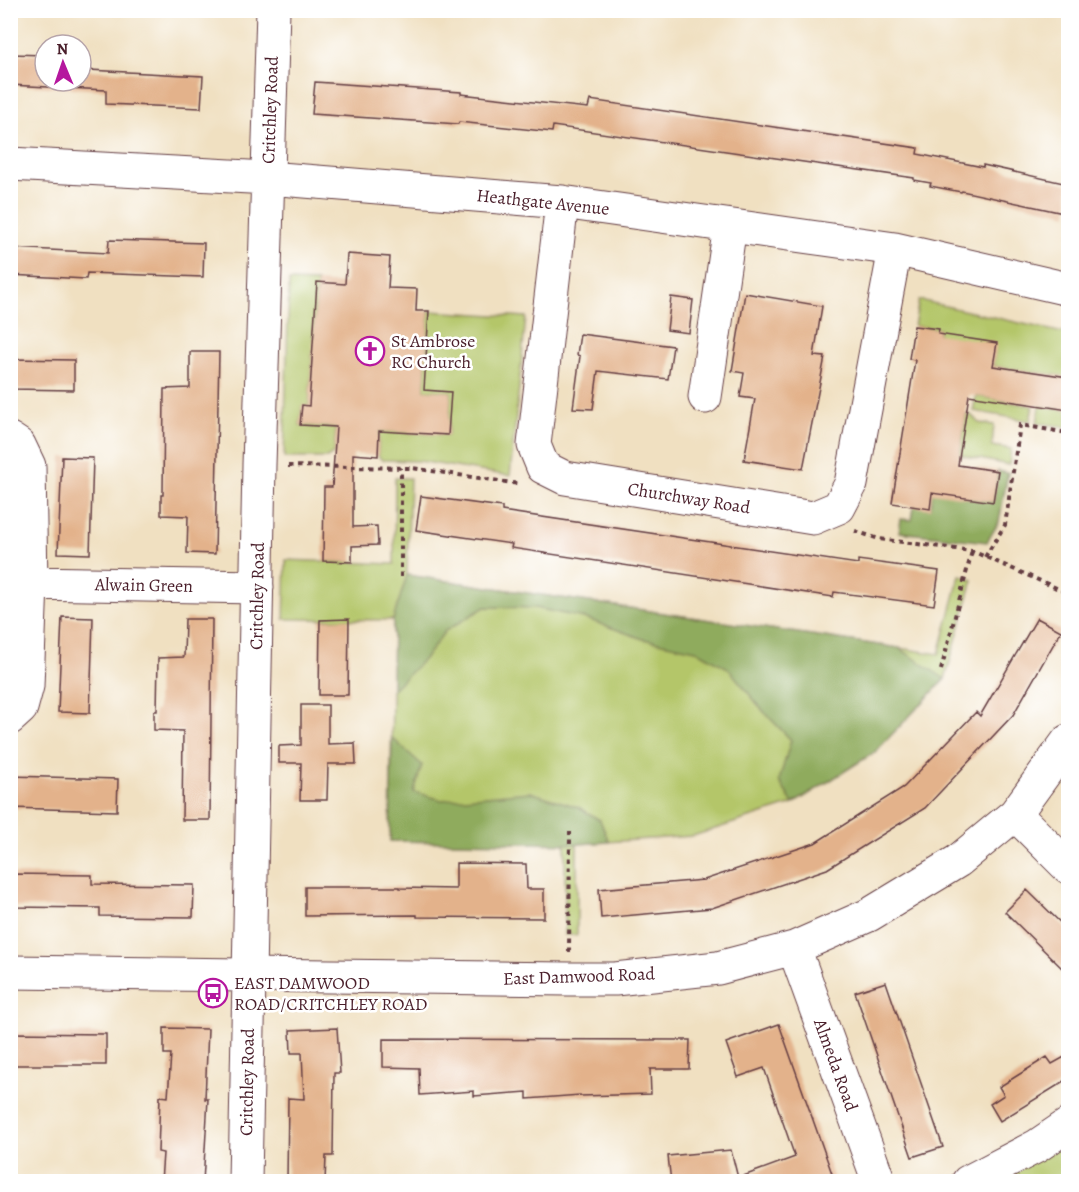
<svg xmlns="http://www.w3.org/2000/svg" width="1079" height="1192" viewBox="0 0 1079 1192" font-family="Alegreya,serif">
  <rect width="100%" height="100%" fill="#fff"/>
  <filter id="ink" filterUnits="userSpaceOnUse"><feTurbulence type="fractalNoise" baseFrequency=".0167" numOctaves="2"/><feDisplacementMap in="SourceGraphic" scale="12" xChannelSelector="R" yChannelSelector="G"/><feConvolveMatrix kernelMatrix="1 2 1 2 8 2 1 2 1" color-interpolation-filters="sRGB"/></filter>
  <filter id="wash" filterUnits="userSpaceOnUse"><feTurbulence type="fractalNoise" baseFrequency=".008" numOctaves="4" result="noise"/><feDisplacementMap in="SourceGraphic" scale="24" xChannelSelector="R" yChannelSelector="G"/><feGaussianBlur stdDeviation="1.35" result="paint"/><feColorMatrix in="noise" values="0 0 0 0 0 0 0 0 0 0 0 0 0 0 0 0 0 1.4 0 .05"/><feComposite in="paint" operator="in"/></filter>
  <g filter="url(#wash)">
    <rect width="100%" height="100%" fill="#f0e0c1"/>
    <!-- green -->
    <path fill="#b4c669" stroke="#7f724a" stroke-width="1.5" d="M289,281L317,282L309,406H302L300,425L336,427L334,453L327,458H284Z
      M919,300L1068,334V377L993,366L996,344L937,341L939,329L914,326Z
      M429,311L526,317L510,476L419,461L382,460L378,456L379,431L448,435L451,392L424,390Z
      M976,396L1033,406L1030,421L973,411Z
      M1040,406L1068,410V427L1037,423Z
      M966,415H971L979,423L994,425L992,446L1011,449L1009,465L960,455Z
      M395,478H410L407,575L939,654L960,575L973,580L945,679L875,752L793,804L693,836L577,844V935H565V843L390,841L393,620L284,619L286,560L394,564Z
      M1068,1141V1181L992,1182Z"/>
    <!-- forest -->
    <path fill="#8fab5d" stroke="#6c6544" stroke-width="1.5" d="M998,471L1008,473L999,522L987,542L899,532L901,519L912,520L914,506L930,508L933,488L968,498L993,502Z
      M407,575L899,648L945,679L875,752L793,804L779,781L791,740L764,712L728,668L696,650L643,639L584,618L535,608L485,607L445,631L426,657L392,690L393,620Z
      M392,738L422,765L414,792L442,800L530,792L578,807L600,820L609,842L577,844L390,841Z"/>
    <g id="blocks">
      <!-- building -->
      <path fill="#e3b28b" d="M10,54L45,55V81H81V57L89,58V70L203,76L201,108L106,104V90L10,85Z
        M315,82L461,92V94L588,108L590,100L918,148L917,154L983,167V165L1068,184V214L962,191L961,192L930,186L931,183L914,180V178L553,126L552,132L459,122L458,124L312,114Z
        M109,240L204,243L203,277L87,273L86,279L10,275V248L108,253Z
        M347,254L390,257L388,288L417,289L416,311H429L424,390L451,392L448,435L379,431L378,456L353,454V527L377,526L378,545L352,546V562L323,561L324,487H332L336,427L300,425L302,405L309,406L317,282L345,284Z
        M745,293L822,306L814,356L825,357L803,469L744,460L755,399L740,397L744,373L732,371Z
        M671,297L693,300L689,333L667,330Z
        M914,326L939,329L938,334L997,343L993,366L1068,377V410L969,395L958,465L998,471L993,502L932,493L930,509L892,503L915,360L909,359Z
        M580,334L673,346L668,379L598,371L593,409L573,408L580,356L577,355Z
        M190,352H219L215,554L187,553L188,516L161,515V495H163L164,389L190,388Z
        M10,359L74,360V390L10,389Z
        M62,457L93,458L90,554L58,553Z
        M421,496L502,507V511L858,564V560L939,571L934,605L834,592L833,597L511,548L512,544L416,530Z
        M62,617L93,618L90,713L58,712Z
        M1037,618L1061,631L1013,715L925,808L827,869L712,908L601,918L599,889L704,880L815,843L904,787L976,712L980,716Z
        M185,619H212L210,820H182L183,731L154,730V711H157L158,658L184,657Z
        M349,619L348,695H319L320,620Z
        M301,705H328V744L355,743L356,764H328L327,800H300L301,763H279V746L301,745Z
        M10,776L118,779L117,811L10,808Z
        M456,863L526,864L527,889H544V918L417,917V915L305,916V887H400V888L456,889Z
        M10,874L92,875V884L194,885L193,917L100,916V908L10,907Z
        M1027,890L1068,930V974L1005,912Z
        M886,982L943,1147L912,1157L855,992Z
        M779,1024L835,1182H671L668,1156L731,1150L738,1178L795,1157L764,1068L738,1077L726,1043Z
        M164,1028L208,1029L205,1099H208L203,1182H161L163,1153L158,1152L160,1096L168,1097L171,1054H164Z
        M337,1028L340,1073H334L333,1156H326L325,1182H287L288,1098L304,1099L302,1053H291L290,1030Z
        M10,1033L106,1034V1065H10Z
        M383,1039L690,1040L689,1069H650L651,1094L580,1096V1095L527,1099V1092L474,1096V1091L420,1095L419,1068L383,1067Z
        M1068,1055V1079L1000,1121L990,1104L1004,1095L999,1087L1047,1057L1052,1064Z"/>
    </g>
  </g>
  <g filter="url(#ink)">
    <use href="#blocks" fill-opacity="0" stroke="#633c42" stroke-width="1.5"/>
    <g fill="none" stroke-linecap="round" stroke-linejoin="round">
      <!-- minor casing -->
      <g stroke="#633c42" stroke-width="35">
        <path id="minor" d="M10,164L268,178L562,202L895,249L1068,289
          M562,202L534,445L543,467L565,478L813,518L839,507L851,484L895,249
          M705,397L730,226
          M10,439L19,445L29,466L31,583L27,686L21,708L10,718
          M31,583L257,587
          M1015,814L1068,867
          M794,948L879,1182
          M10,972L569,979H615L718,968L794,948L869,915L958,861L1015,814L1068,741
          M245,1182L259,465L273,10
          M968,1182L1037,1146L1068,1125"/>
      </g>
      <!-- path -->
      <path stroke="#633c42" stroke-width="4" stroke-dasharray="4.5 4.5" stroke-linecap="butt" d="M288,466L412,468L519,484
        M855,531L879,539L972,551L1068,593
        M985,557L1005,525L1020,425L1068,433
        M401,577V468
        M941,670L972,551
        M569,952L570,832"/>
      <!-- minor -->
      <use href="#minor" stroke="#fff" stroke-width="33"/>
    </g>
  </g>
  <!-- icons -->
  <defs>
    <g id="church-ring" transform="scale(1.5)"><circle r="9.5" fill="#fff" stroke="#b5179e" stroke-width="1.5"/><path d="M-1.2-6h2.4v3.5h3.3v2.4h-3.3V6h-2.4V-.1h-3.3v-2.4h3.3Z" fill="#b5179e"/></g>
    <g id="bus-ring" transform="scale(1.5)"><circle r="9.5" fill="#fff" stroke="#b5179e" stroke-width="1.5"/><path d="M-5-6H5V4H4V6H2V4H-2V6H-4V4H-5ZM-3.5-4V0h7V-4ZM-3.5 1.2v1.5H-2V1.2ZM2 1.2v1.5H3.5V1.2Z" fill="#b5179e"/></g>
  </defs>
  <g fill-rule="evenodd">
    <use href="#church-ring" x="370" y="351"/>
    <use href="#bus-ring" x="213" y="993"/>
  </g>
  <g text-anchor="middle" stroke-width="5" stroke-linejoin="round" paint-order="stroke">
    <!-- street labels -->
    <g font-size="18" fill="#4a1f2b" stroke="#fff">
      <text transform="translate(270 110) rotate(-88)" y="6">Critchley Road</text>
      <text transform="translate(543 202) rotate(6)" y="6">Heathgate Avenue</text>
      <text transform="translate(689 498) rotate(9)" y="6">Churchway Road</text>
      <text transform="translate(144 585) rotate(1)" y="6">Alwain Green</text>
      <text transform="translate(257 596) rotate(-89)" y="6">Critchley Road</text>
      <text transform="translate(579 976) rotate(-2)" y="6">East Damwood Road</text>
      <text transform="translate(836 1065) rotate(70)" y="6">Almeda Road</text>
      <text transform="translate(247 1082) rotate(-89)" y="6">Critchley Road</text>
    </g>
    <!-- poi labels -->
    <g font-size="18" fill="#4a1f2b" stroke="#fff" text-anchor="start">
      <text x="391" y="347">St Ambrose<tspan x="391" dy="21">RC Church</tspan></text>
      <text x="234" y="989">EAST DAMWOOD<tspan x="234" dy="21">ROAD/CRITCHLEY ROAD</tspan></text>
    </g>
  </g>
  <!-- margin -->
  <rect width="1079" height="1192" fill="none" stroke="#fff" stroke-width="36"/>
  <!-- north arrow -->
  <g transform="translate(63 63) rotate(358)"><circle r="28" fill="#ffffff" stroke="#b7a5aa" stroke-width="1.5"/>
  <path d="M0-4.5L10 22L0 15L-10 22Z" fill="#b5179e"/>
  <text y="-9" font-size="16" font-weight="bold" text-anchor="middle" fill="#4a1f2b">N</text>
  </g>
</svg>
